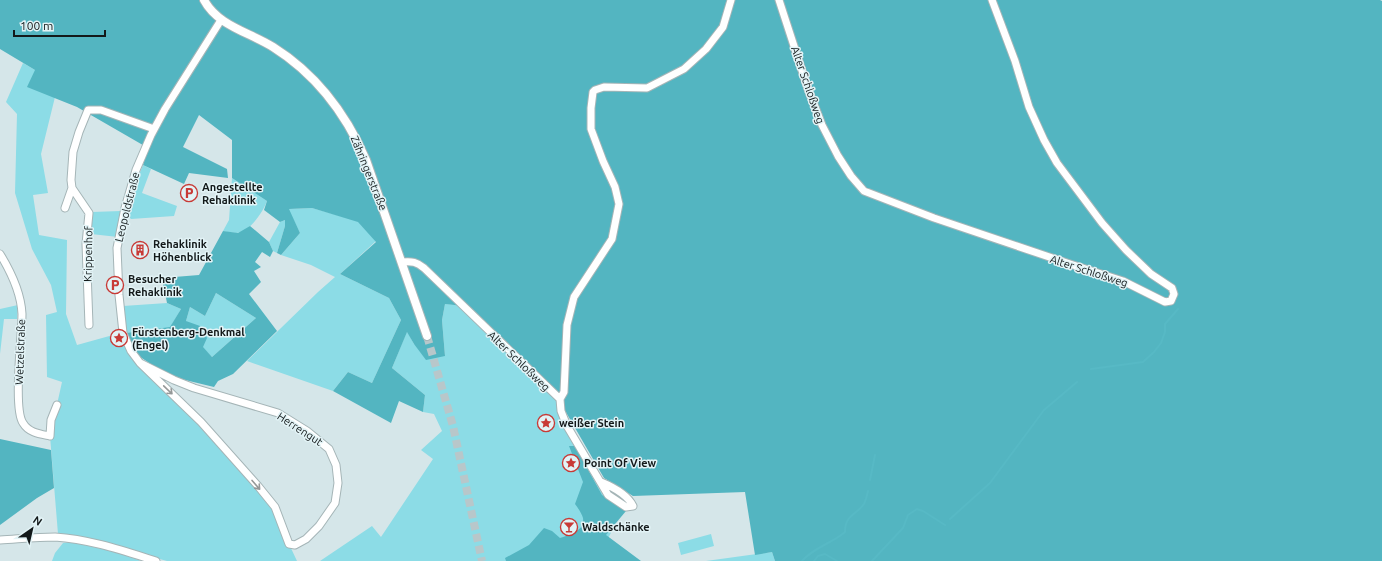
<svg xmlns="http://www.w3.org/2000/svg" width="1382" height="561" viewBox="0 0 1382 561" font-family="Ubuntu,sans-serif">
  <rect width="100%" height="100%" fill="#d5e6e9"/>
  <!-- green -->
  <path fill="#8cdce6" d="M23,63L35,70L55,97L41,154L48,193L33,195L39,235L67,240L66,314L77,345L113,335L123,333L131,351L201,422L275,507L289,544L297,561H167L87,539L58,534L50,436L62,382L47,377L46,315L57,312L51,285L32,249L15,193L17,114L6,102Z
    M143,165L151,169L142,193L177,206L174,216L131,219L126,213L133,189Z
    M232,178L267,201C263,212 249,233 236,233C232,233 227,232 223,231L229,220Z
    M312,208L358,221L376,241L340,274L389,298L401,320L372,383L348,372L333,391L247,361L318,292L335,277L311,265L281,255L300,233L288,209Z
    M121,211L118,237L91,234L92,212Z
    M285,220V226L277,253L273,251L269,242L280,222Z
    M216,293L256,318L212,357L202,347L186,321L190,307L205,316Z
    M167,303L181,309L170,328L126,333L123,306Z
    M445,304L459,305L555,396L561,411L603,486L626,507L622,510L604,547L635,561H320L372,526L381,537L433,459L421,450L442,431L434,414L423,412L425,395L392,368L407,331L414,344L445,356L442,320Z
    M18,305L17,319H4L0,354V309Z
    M711,534L714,546L681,555L678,543Z
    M71,542L120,553L141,561H52L55,553L63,543Z
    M772,552L775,561H706Z"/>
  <!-- forest -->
  <path fill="#53b5c1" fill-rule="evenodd" d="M0,0H1380L1382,1V561H775L772,552L755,555L745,492L633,496L604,478L556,395L464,306L445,304L442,320L445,356L426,360L414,344L407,332L392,368L425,395L423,412L399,401L391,423L333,391L348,372L372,383L401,320L389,298L340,274L376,242L358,222L312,208L289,209L300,233L281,255L277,253L285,226V220L280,222L264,210L267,201L232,178V140L199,115L183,147L227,169L228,178L189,173L184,184L143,165L148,148L77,107L27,87L35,70L0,49Z
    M250,226L269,242L273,251L270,257L262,252L255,262L261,267L254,271L261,282L249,294L277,331L233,374L218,381L214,387L181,379L154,366L131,351L126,333L170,327L181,309L167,303L162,278L199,275L223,231L238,233ZM216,293L256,318L212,357L203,347L207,338L200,326L186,321L190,307L205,316Z
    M0,439L51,450L54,488L37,498L0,525Z
    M569,446H575L602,495L626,511L606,535L641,561H506L505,558L529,545L544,528L552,531L560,538C569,535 585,531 583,518C582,514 578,508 575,504L583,482Z"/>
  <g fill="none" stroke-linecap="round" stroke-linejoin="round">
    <!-- stream -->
    <path stroke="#57b9c5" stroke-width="2" d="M1091,369L1143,362L1154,352L1161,343L1165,332V324L1178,309
      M870,480L875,455
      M950,519L990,483L1044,410L1077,382
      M802,561C814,547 831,544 845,532C845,515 855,516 864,504C866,500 867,495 868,491
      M814,561L818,556L825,554L837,561
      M872,561L903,528L908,515L917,509L923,511L945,525"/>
    <!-- major-tunnel -->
    <path stroke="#b8c7ca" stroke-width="8" stroke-dasharray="8 4" stroke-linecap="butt" d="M427,336L453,426L482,561"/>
    <!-- minor casing -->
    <g stroke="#a5b5b7" stroke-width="9">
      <path id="minor" d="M779,0L808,89L822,125L838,156L851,176L864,191L934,218L1070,264L1123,281L1165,302L1171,301L1174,294L1172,288L1151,274L1126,250L1102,223L1057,163L1044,140L1029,107L1015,61L992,0
        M72,188L89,213L86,244L89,325
        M65,208L72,188L71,180L73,152L79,132L88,110H101L154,129
        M0,254C11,272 21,292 22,314C22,335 13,409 23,423C29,433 40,434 50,436L51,420L57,405
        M402,262C412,261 417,262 424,268L560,399
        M140,363L174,380L194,388L278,413L307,431L329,449L336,465L338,483L335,503L319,526L306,539L295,545L289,544L275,507L258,486L201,422L140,363L131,351L123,333L119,295L117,248L125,208L136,170L151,135L165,109L221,20
        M560,399L564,392L567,325L574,297L612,239L619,204L615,187L603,161L591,129V108L593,92L595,90L604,87L647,88L684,69L706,49L723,27L731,0
        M560,399L561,411L567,426L608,495L626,507L633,506C627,494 613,487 601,482
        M0,540C18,539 37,537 55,537C89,539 124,551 156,561"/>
    </g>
    <!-- major casing -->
    <g stroke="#a5b5b7" stroke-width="10">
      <path id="major" d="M204,0C218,26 249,32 273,47C316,74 346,114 366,160L427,336"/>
    </g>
    <!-- minor -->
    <use href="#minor" stroke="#fff" stroke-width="7"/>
    <!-- major -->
    <use href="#major" stroke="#fff" stroke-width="8"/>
  </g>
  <!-- one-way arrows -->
  <defs><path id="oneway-shaft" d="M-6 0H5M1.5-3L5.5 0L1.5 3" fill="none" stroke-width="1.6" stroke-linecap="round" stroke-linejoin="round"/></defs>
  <g stroke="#959898">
    <use href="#oneway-shaft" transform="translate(168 390) rotate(44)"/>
    <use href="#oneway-shaft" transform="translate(256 485) rotate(49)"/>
  </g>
  <!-- icons -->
  <defs>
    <g id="parking-ring" transform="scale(0.9)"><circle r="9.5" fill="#e2f3f6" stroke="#c83a36" stroke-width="1.5"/><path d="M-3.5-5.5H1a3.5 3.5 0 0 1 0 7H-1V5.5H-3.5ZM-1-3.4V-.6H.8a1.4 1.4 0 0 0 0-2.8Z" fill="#c83a36"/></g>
    <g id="building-ring" transform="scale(0.9)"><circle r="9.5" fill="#e2f3f6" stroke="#c83a36" stroke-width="1.5"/><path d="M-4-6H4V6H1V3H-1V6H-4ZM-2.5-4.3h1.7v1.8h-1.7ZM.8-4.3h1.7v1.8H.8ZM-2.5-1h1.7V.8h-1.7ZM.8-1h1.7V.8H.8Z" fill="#c83a36"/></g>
    <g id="sight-ring" transform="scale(0.9)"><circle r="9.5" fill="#e2f3f6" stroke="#c83a36" stroke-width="1.5"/><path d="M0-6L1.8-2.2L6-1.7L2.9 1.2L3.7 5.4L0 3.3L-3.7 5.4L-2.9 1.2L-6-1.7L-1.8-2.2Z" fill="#c83a36"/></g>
    <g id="bar-ring" transform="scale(0.9)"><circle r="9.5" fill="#e2f3f6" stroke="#c83a36" stroke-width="1.5"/><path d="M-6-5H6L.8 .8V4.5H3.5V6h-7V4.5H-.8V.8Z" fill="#c83a36"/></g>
  </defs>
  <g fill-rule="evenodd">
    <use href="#parking-ring" x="189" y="193"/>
    <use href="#building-ring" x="140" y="250"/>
    <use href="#parking-ring" x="115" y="285"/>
    <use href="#sight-ring" x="119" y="338"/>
    <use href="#sight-ring" x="546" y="423"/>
    <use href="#sight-ring" x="571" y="463"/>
    <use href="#bar-ring" x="569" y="527"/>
  </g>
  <g text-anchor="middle" stroke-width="3" stroke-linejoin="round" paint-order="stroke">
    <!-- street labels -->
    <g font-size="11" fill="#13191a" stroke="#e2f3f6">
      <text transform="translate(808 85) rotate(71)" y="4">Alter Schloßweg</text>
      <text transform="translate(369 173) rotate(68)" y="4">Zähringerstraße</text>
      <text transform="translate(127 207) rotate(-76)" y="4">Leopoldstraße</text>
      <text transform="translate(88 254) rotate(-89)" y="4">Krippenhof</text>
      <text transform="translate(1089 271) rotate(18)" y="4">Alter Schloßweg</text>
      <text transform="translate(20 352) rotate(-88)" y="4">Wetzelstraße</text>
      <text transform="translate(519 361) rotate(44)" y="4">Alter Schloßweg</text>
      <text transform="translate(300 429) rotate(33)" y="4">Herrengut</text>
    </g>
    <!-- poi labels -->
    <g font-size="11" font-weight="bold" fill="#13191a" stroke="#e2f3f6" text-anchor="start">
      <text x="202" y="191">Angestellte<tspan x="202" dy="13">Rehaklinik</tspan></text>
      <text x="153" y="248">Rehaklinik<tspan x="153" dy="13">Höhenblick</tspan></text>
      <text x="128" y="283">Besucher<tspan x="128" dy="13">Rehaklinik</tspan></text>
      <text x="132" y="336">Fürstenberg-Denkmal<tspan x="132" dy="13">(Engel)</tspan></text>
      <text x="559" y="427">weißer Stein</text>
      <text x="584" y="467">Point Of View</text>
      <text x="582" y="531">Waldschänke</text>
    </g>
  </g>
  <!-- north arrow -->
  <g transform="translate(32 529) rotate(34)" stroke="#e2f3f6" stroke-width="3" paint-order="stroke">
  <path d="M0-3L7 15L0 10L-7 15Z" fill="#13191a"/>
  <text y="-6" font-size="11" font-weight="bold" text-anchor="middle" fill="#13191a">N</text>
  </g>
  <!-- scale -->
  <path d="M14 30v6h91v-6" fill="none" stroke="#13191a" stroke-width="2"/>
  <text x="20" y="30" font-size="12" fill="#13191a" stroke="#e2f3f6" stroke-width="3" paint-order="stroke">100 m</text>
</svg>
